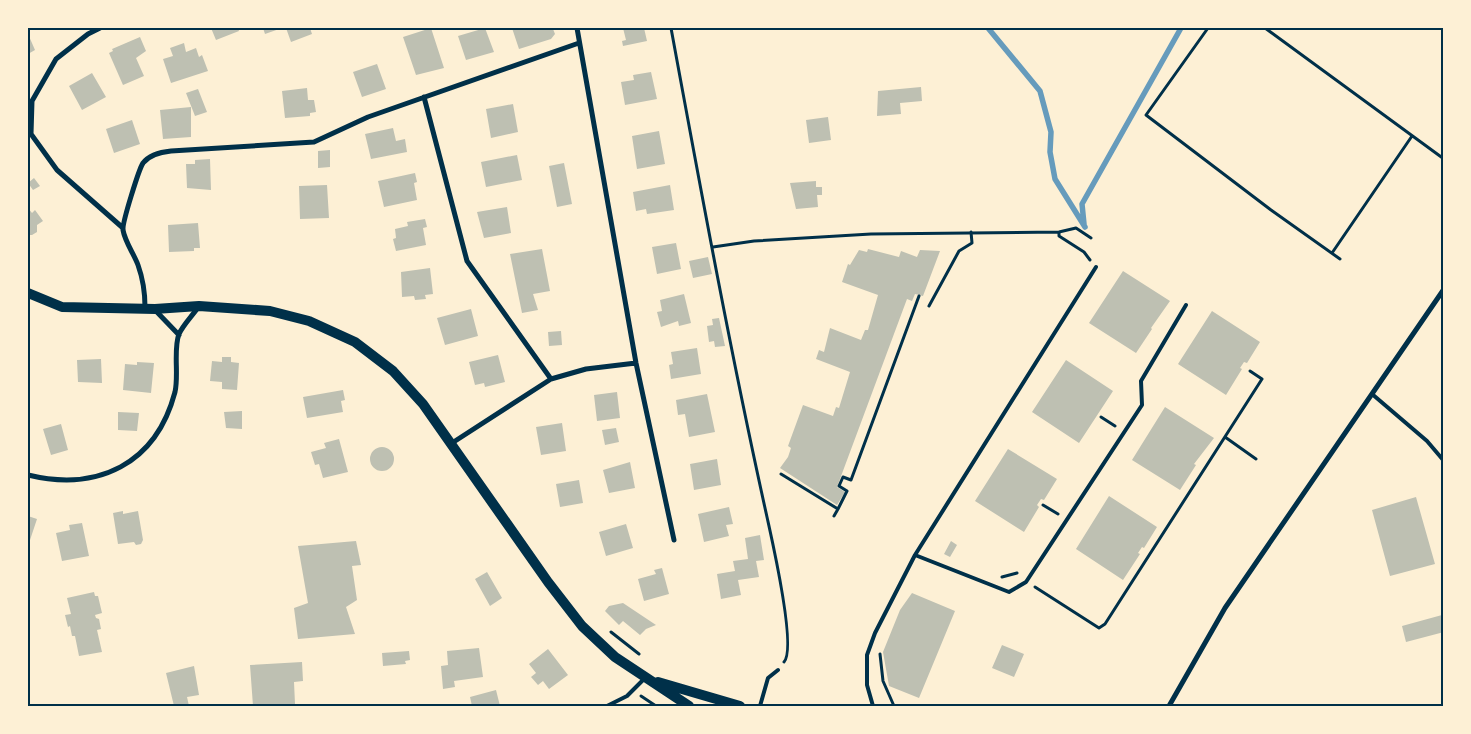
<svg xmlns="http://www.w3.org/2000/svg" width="1471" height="734" viewBox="0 0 1471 734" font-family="Rubik,sans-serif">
  <rect width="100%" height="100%" fill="#fdf0d5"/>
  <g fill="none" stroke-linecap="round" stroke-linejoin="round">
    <!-- stream -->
    <path stroke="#669bbc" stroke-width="5.5" d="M988,28L1040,91L1051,132L1050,152L1055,179L1085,227
      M1084,224L1082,204L1181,28"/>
  </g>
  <!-- building -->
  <path fill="#bec0b2" d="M211,28H238L239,31L216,40Z
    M263,28H282L265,34Z
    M286,28H310L312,34L291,42Z
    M431,28L444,68L416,75L403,37Z
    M485,28L494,52L466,60L458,36Z
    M512,28H558L553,29L555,34L551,39L519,49Z
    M623,28H644L647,41L623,46L622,41L626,40Z
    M28,34L35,50L28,54Z
    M140,37L146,51L136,58L144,76L123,85L109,53L113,51L112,49Z
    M184,43L186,52L196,48L199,57L202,55L208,71L171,83L163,59L173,56L170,48Z
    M377,64L386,89L362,97L353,72Z
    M651,72L657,99L625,105L621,82L634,80L633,75Z
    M92,73L106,97L82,110L69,86Z
    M921,87L922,101L900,103L901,114L877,116L878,91Z
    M307,88L308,100H314L316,112L310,113V116L285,118L282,91Z
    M198,89L207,112L195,116L186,93Z
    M513,104L518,132L491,138L486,109Z
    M191,107V137L163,139L160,110Z
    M828,117L831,140L809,143L806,120Z
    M132,120L140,144L114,153L106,129Z
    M393,128L396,141L405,139L407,152L371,159L365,134Z
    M659,131L665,164L637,169L632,136Z
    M330,150V167L318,168V151Z
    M517,155L522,180L486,187L481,162Z
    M210,159L211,190L187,188L186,164H195V160Z
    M564,163L572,204L557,207L549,166Z
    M415,173L417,182L414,183L417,200L384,207L378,181Z
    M34,178L40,186L33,190L28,183Z
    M816,181V187H822V195H817L818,207L796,209L790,183Z
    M327,185L329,218L300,219L299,186Z
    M670,185L674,210L647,214L646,209L636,211L633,192Z
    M507,207L511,233L484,238L477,212Z
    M28,208L32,213L35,210L43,221L37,225V232L32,235H28Z
    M425,219L427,227L423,228L426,245L396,251L393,239L396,238L395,229L408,226L407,222Z
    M198,223L200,248H194V251L169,252L168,225Z
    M676,243L681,269L657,274L652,247Z
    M542,249L550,291L533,294L538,310L522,313L510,254Z
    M868,249L899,257L901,251L917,257L920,250L940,251L923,296L915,294L912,301L907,299L837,487L845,492L837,505L780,468L788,457L791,448L788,446L803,405L833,416L836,407L839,408L850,372L816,359L819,350L824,352L830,328L861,340L865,330H868L878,295L842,282L848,264L850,265L859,250L867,252Z
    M708,257L712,274L693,278L689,261Z
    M430,268L433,294L425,295L426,299L415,300L414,296L402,297L401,272Z
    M1123,271L1170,301L1151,328L1152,329L1136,353L1089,323Z
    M684,294L691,323L679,326L678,321L661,327L657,312L662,311L660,300Z
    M471,309L478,336L445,345L437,318Z
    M1212,311L1260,342L1247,363L1244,362L1240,368L1242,369L1226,395L1178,364Z
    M719,318L725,346L715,347L714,341L709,342L707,326L713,325L712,319Z
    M561,331L562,345L549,346L548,332Z
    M697,348L701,374L671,379L669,365L673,364L671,352Z
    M498,355L505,382L485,387L484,383L475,385L469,362Z
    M222,357H231V362L239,363L237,390L222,389V382L210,381L212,361L222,362Z
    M101,359L102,383L78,382L77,360Z
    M1066,360L1113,391L1079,443L1032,412Z
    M137,362L154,363L151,393L123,390L125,364L137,365Z
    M343,390L345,400L341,401L343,412L307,418L303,397Z
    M617,392L620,418L597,421L594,395Z
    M707,394L715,432L689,437L685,414L678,415L676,400Z
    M1165,407L1214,438L1194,464L1196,465L1180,490L1132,460Z
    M242,411V429L226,428L224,412Z
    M118,412L139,413L137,431L118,430Z
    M562,423L566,451L541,455L536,427Z
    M61,424L68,450L51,455L43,429Z
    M616,428L619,442L605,445L602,430Z
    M339,439L348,472L323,478L319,464L315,465L311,452L326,448L324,443Z
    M370 459a12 12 0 1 1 24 0a12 12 0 1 1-24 0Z
    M1008,449L1057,479L1044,500L1041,499L1037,505L1039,507L1024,532L975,501Z
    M717,459L721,485L694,490L690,464Z
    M630,462L635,488L609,493L603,470Z
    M579,480L583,503L560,507L556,484Z
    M1109,496L1157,527L1144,548L1142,547L1138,553L1140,554L1123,580L1076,549Z
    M1416,497L1435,564L1390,576L1372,510Z
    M729,507L733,524L726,525L729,536L704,542L698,514Z
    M123,511V514L138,511L143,540L141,544L136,545L134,542L118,544L113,513Z
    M28,516L37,519L28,546Z
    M82,523L89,556L62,561L56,533L70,530L69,525Z
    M626,524L633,548L606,556L599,532Z
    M760,535L764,560L756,561L759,577L738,580L741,595L721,599L717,574L735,571L733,561L748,559L745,538Z
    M356,541L361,565L352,566L357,600L346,607L355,634L298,639L294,608L308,603L298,546Z
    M951,541L957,545L950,557L944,554Z
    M662,568L669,594L644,601L638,579L656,574L654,570Z
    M487,572L502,598L490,606L475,579Z
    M94,592L95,596H98L102,613L95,615L96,618L99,619L101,629L97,630L102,652L79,656L75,636H72L70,626L68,627L65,615L71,614L67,598Z
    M912,593L955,611L919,698L889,686L883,652L900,610Z
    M623,603L656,625L646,629L640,635L623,621L619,625L605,611L609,606Z
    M1442,615L1444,632L1406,642L1402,626Z
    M1002,645L1024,654L1014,677L992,668Z
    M479,648L483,677L454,681L455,687L443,689L441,666L448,665L447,651Z
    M548,649L568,675L549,689L543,681L538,685L531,677L536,673L529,664Z
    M409,651L410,660L405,661L406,664L383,666L382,653Z
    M302,662L303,681L294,682L295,704L253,706L250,665Z
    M194,666L199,695L187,697L189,706H174L166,673Z
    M496,690L500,706H472L470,697Z"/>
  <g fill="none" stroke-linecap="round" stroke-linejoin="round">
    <!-- path -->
    <path stroke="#003049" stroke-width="3" d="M671,28C701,191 731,355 767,517C772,540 797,648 784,662
      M1208,28L1146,115L1271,210L1340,259
      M1265,28L1444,159
      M1059,232V236L1084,252L1090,260
      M713,247L754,241L871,234L1059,232L1076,228L1091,238
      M1332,253L1412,136
      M929,306L959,251L972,243L971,232
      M1101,417L1115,426
      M1225,437L1256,459
      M781,474L838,509L847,491L839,486L843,477L851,480L919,296
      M1043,505L1058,514
      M834,516L838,509
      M1002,577L1017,573
      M1035,587L1099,628L1105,624L1262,379L1250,371
      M611,632L639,654
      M880,654L883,681L894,706
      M641,696L656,706"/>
    <!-- service -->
    <path stroke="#003049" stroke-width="4" d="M1372,394L1427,441L1444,461
      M915,555L1009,592L1026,582L1142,405L1141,381L1186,305
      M607,706L627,696L645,678
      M760,706L768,678L778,670
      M873,706L867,685V655L875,633L915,555L1096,267"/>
    <!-- minor -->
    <path stroke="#003049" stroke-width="5" d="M100,28L88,34L56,59L32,101L31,134L57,170L123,228
      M577,28L636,363L674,540
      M424,97L467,261L551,379
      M145,307C145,293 143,279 138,265C134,254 125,242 123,230C122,223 139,169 143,163C150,154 161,152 171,151L314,142L368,117L579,43
      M155,310L179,335
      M452,443L551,379L586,369L636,363
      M28,475C98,492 156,464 175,392C179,375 173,349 179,334C183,325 193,315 199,306
      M1169,706L1225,608L1444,289"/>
    <!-- secondary -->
    <path stroke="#003049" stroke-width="10" d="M28,293L62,307L155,309L199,306L270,311L309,321L355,342L393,371L423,404L548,582L582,626L615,657L689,706
      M658,682L740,706"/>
  </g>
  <!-- border -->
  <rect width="1471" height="734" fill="none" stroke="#fdf0d5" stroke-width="58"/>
  <rect x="29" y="29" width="1413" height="676" fill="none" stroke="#003049" stroke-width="2"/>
</svg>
